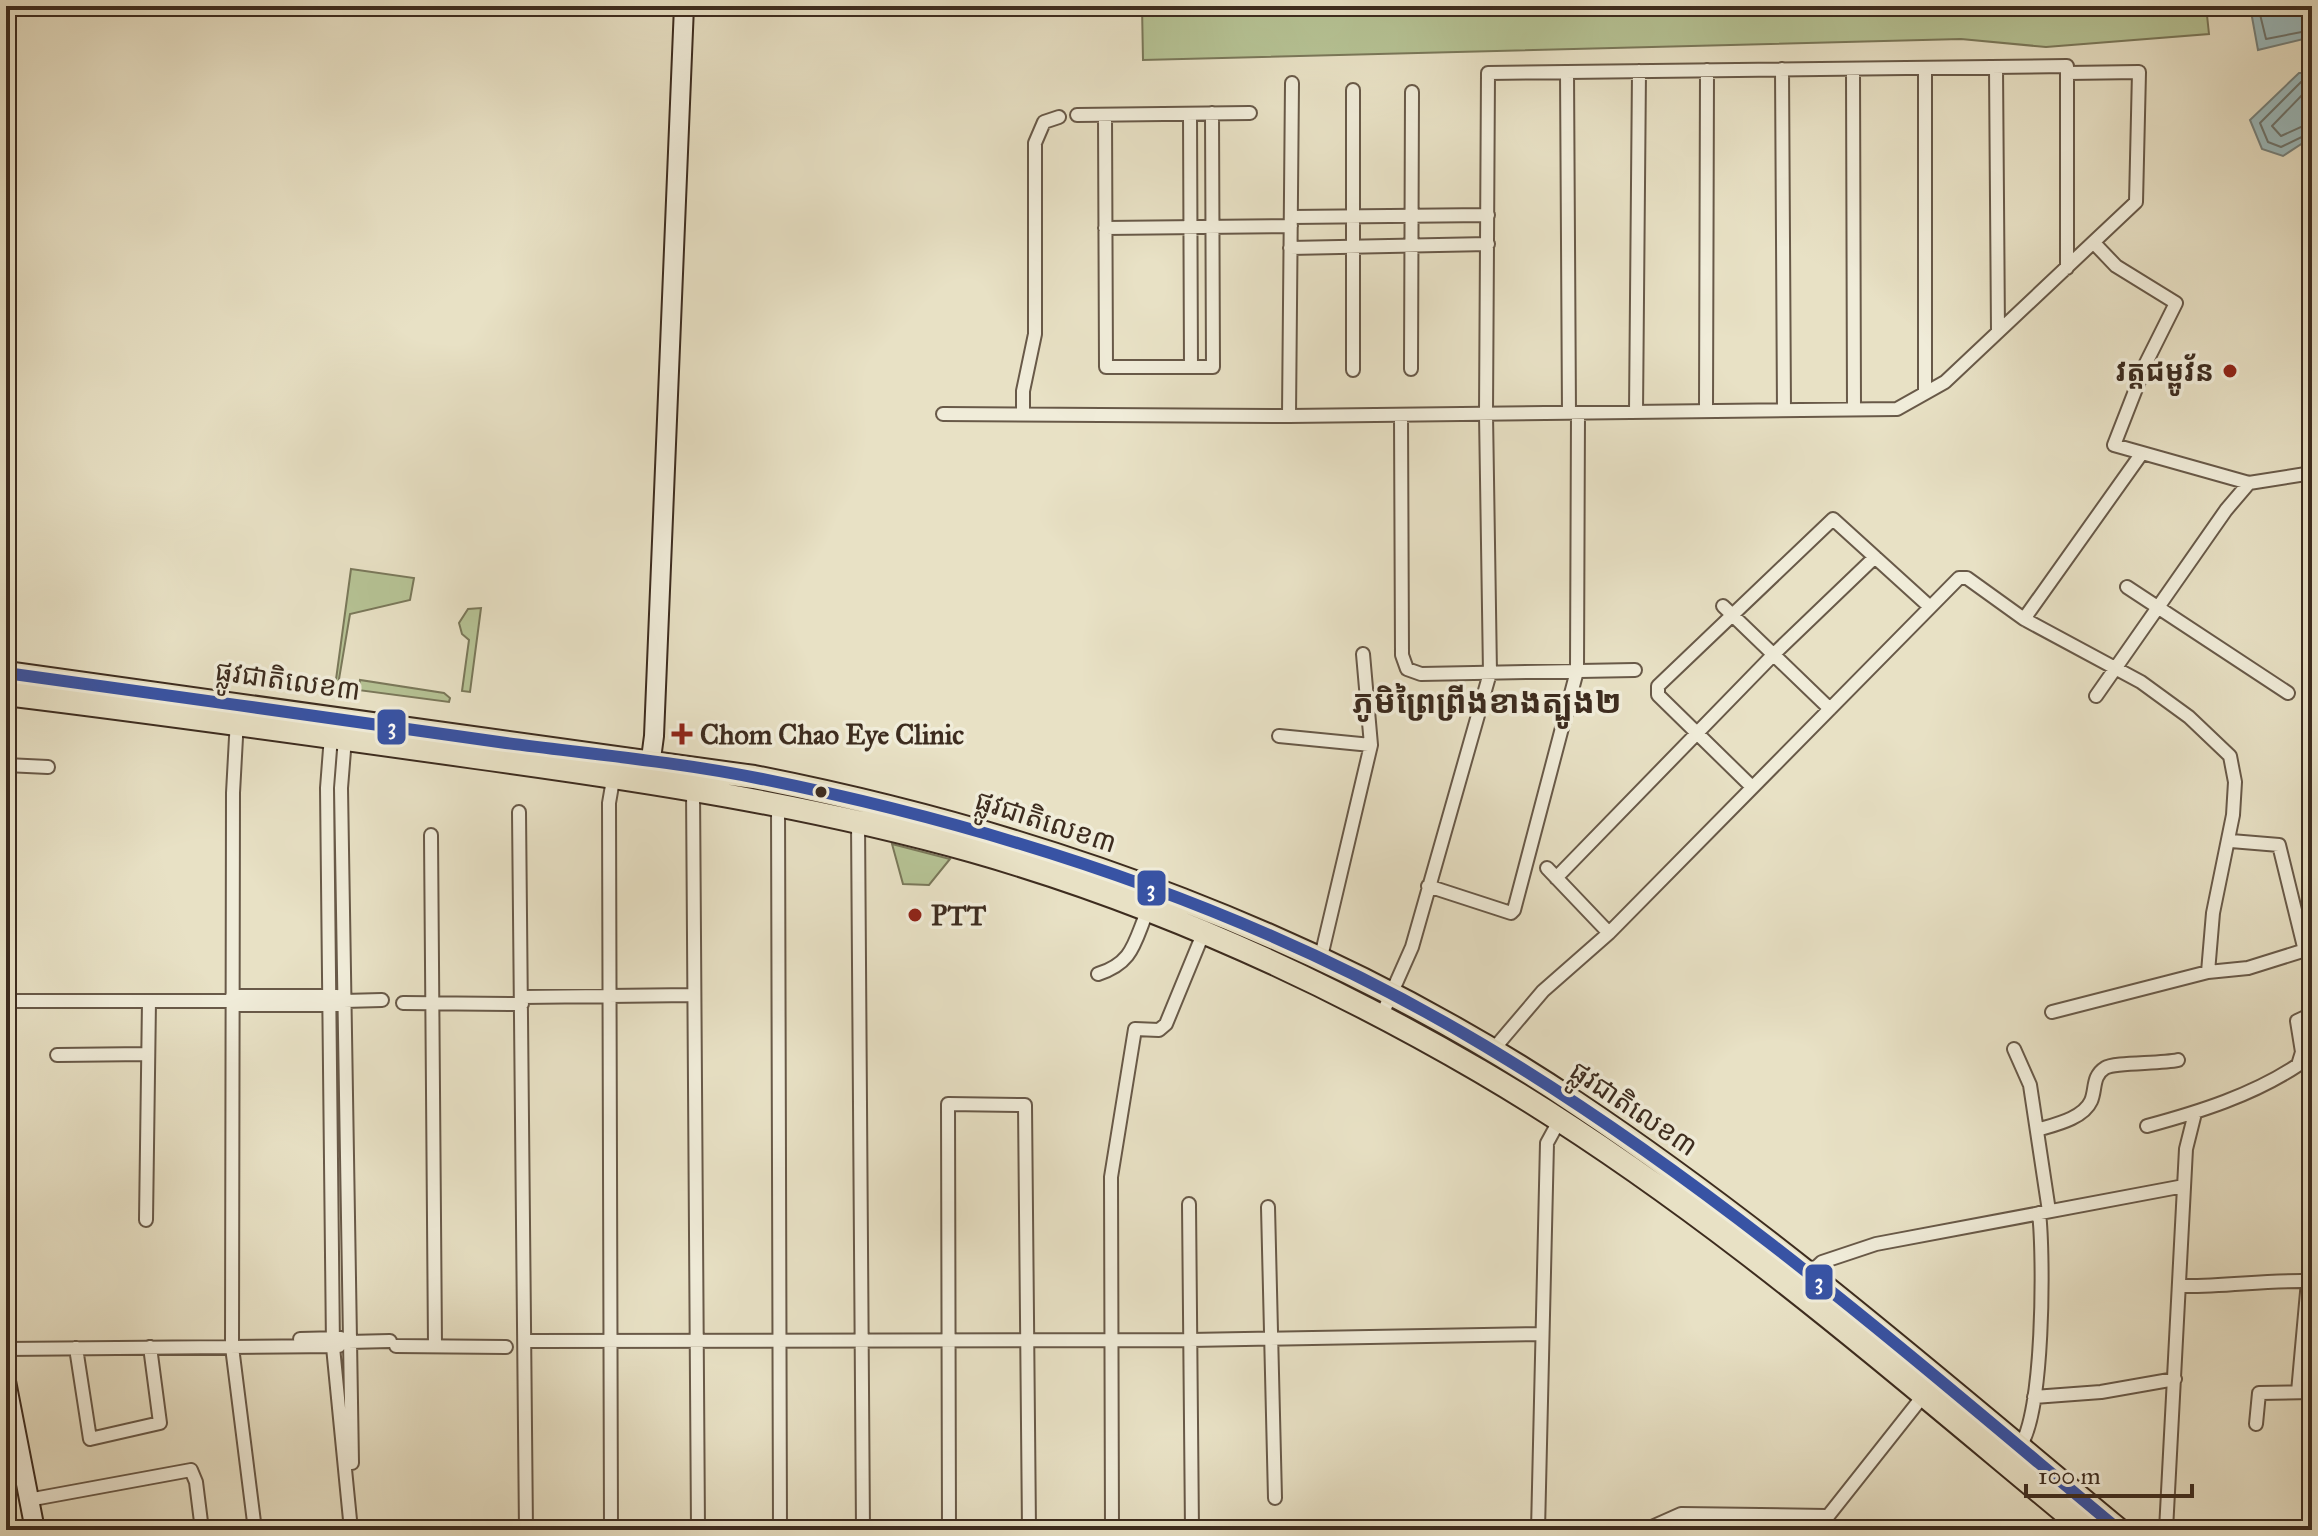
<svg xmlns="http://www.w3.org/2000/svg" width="2318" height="1536" viewBox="0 0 2318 1536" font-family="'IM FELL Great Primer','Noto Sans Khmer',serif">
  <rect width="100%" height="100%" fill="#e8e1c5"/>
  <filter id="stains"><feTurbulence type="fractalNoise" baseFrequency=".0025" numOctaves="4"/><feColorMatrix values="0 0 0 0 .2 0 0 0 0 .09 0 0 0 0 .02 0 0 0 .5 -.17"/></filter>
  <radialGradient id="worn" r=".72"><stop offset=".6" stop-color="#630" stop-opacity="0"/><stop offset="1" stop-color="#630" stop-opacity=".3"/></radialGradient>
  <!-- green -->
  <path fill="#b6c395" stroke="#7a785a" stroke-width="2" d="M1142,6H2206L2209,34L2046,47L1961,39L1143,60Z
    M351,569L414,578L410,600L350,614L338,685L359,687L360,680L444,693L450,698L449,702L335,687Z
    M481,608L470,692L462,691L469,640L462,634L459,623L468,609Z
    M892,844L950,859L929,885L903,884Z"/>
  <!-- water -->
  <path fill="#9bbbbe" stroke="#75827e" stroke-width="2" d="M2250,6H2312V37L2258,50Z
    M2299,73H2312V137L2283,156L2262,149L2250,120Z"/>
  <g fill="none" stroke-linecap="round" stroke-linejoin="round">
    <!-- shore -->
    <path stroke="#6c746e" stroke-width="2" d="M2258,6L2266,39L2312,30
      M2312,81L2301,82L2260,123L2268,142L2281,147L2312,132
      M2312,91L2305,92L2272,126L2281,136L2312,122"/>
    <!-- street casing -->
    <g stroke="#685948" stroke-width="16">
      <path id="street" d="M1996,67L1998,332
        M1782,69L1784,410
        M1853,69L1854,409
        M1567,72L1569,413
        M1190,114L1191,367
        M1077,115L1250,113
        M1105,115L1106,367H1213L1212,113
        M1291,217L1488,215
        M1105,228L1291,226
        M2094,243L2116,266L2176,303L2146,363L2114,445L2249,483
        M1290,248L1488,244
        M1411,369L1412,92
        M1353,370V90
        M1925,393V68
        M1706,411L1707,70
        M1636,412L1639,71
        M1023,413V391L1035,334V143L1044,122L1059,117
        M943,414L1289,416L1897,409L1945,382L2136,202L2139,72L2067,73
        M1401,415L1402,655L1407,669L1421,674L1635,670
        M1289,416L1292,83
        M2127,587L2288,693
        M1723,606L1830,709
        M2024,619L2141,682L2189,717L2230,756L2235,782L2233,815L2213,913L2208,972
        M2096,696L2226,510L2249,483L2312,473
        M237,719L233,793L232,1347L255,1530
        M331,736L327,788L333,1347L351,1530
        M1279,736L1371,745
        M345,738L341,788L352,1463
        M6,765L48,767
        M1752,787L1658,695V686L1833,519L1930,607
        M693,788L698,1530
        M778,803L780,1530
        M519,812L526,1530
        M858,821L863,1530
        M431,835L435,1346
        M2231,841L2279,845L2305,951
        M1547,868L1609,933
        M1556,878L1775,653L1875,557
        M1428,886L1511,913L1514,910L1577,671L1578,413
        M1320,961L1371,745L1363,654
        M1098,974C1133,963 1134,943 1147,912
        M232,996H337
        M522,997L693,995
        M6,1001H232
        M344,1001L382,1000
        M403,1003L522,1004
        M232,1005H337
        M2052,1012L2208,972L2248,968L2312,948
        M1381,1017L1412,947L1490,673L1486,414L1488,73L2067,66V268
        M2014,1049L2030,1085L2049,1211
        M1492,1051L1543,991L1609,933L1959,578H1967L2024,619L2142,453
        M57,1055L148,1054
        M2147,1126C2199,1112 2253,1095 2298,1065L2302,1052L2297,1021L2312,1014
        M2037,1130C2053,1125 2083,1119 2091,1101C2096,1090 2092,1076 2105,1068C2114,1062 2160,1064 2178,1060
        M1189,1204L1192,1530
        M1268,1207L1275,1498
        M146,1220L149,1001
        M1809,1274L1822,1262L1876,1244L2184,1186
        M2179,1286C2223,1287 2264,1280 2308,1281L2298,1392
        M300,1339L341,1338
        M525,1341L1190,1340L1541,1334
        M348,1342L390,1341
        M396,1346L506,1347
        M76,1348L90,1439L160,1423L150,1347
        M6,1349L339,1346
        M2034,1397L2101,1392L2175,1379
        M2256,1424L2259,1393L2312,1392
        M2019,1447C2044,1418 2044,1255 2039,1213
        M28,1500L191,1470L196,1482L202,1530
        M611,1530L609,803L614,774
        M949,1530L948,1104L1025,1105L1029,1530
        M1112,1530L1111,1177L1135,1029L1159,1030L1166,1024L1203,934
        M1538,1530L1547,1143L1559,1121
        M1645,1530L1681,1514L1826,1516
        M1817,1530L1923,1396
        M2166,1530L2186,1149L2195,1113"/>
    </g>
    <!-- secondary casing -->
    <g stroke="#3d2c1f" stroke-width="22">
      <path id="secondary" d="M649,774L654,736L684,6
        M6,1381L35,1530"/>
    </g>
    <!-- highway casing -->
    <g stroke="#3d2c1f" stroke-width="26">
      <path id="highway" d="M6,673L754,777C1044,834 1330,938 1576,1103C1768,1231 1942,1383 2119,1530
        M6,694C162,713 319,735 475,757C643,780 809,805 973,851C1149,901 1322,979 1480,1071C1699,1199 1891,1369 2086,1530"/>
    </g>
    <!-- street -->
    <use href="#street" stroke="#f0ecd9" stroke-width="12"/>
    <!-- secondary -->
    <use href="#secondary" stroke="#f0ecd9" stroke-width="18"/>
    <!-- highway -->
    <use href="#highway" stroke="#e8e1c5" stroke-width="22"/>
    <!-- bus-1 casing -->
    <g stroke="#f0ecd9" stroke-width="18">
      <path id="bus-1" d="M6,673C173,696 339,719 506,743C591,754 678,762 762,779C1013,830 1264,913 1485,1046C1714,1183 1915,1360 2119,1530"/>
    </g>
    <!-- bus-1 -->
    <use href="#bus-1" stroke="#3853a4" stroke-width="12"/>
  </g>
  <!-- markers -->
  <g fill="#8f2418" stroke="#f0ecd9" stroke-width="3">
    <circle cx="2230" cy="371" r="8"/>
    <path d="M678 722h8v8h8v8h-8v8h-8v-8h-8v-8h8z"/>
    <circle cx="915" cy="915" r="8"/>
  </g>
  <circle fill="#3d2c1f" stroke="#f0ecd9" stroke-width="3" cx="821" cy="792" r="7"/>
  <g text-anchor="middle" stroke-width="7" stroke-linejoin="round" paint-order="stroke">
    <!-- poi labels -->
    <g font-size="28" font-weight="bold" fill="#3d2c1f" stroke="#f0ecd9" text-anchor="start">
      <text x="2214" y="381" text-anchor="end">វត្តជម្ពូវ័ន</text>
      <text x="700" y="744">Chom Chao Eye Clinic</text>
      <text x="931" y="925">PTT</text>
    </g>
    <!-- street labels -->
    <g font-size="28" fill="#3d2c1f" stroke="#f0ecd9">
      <text transform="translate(288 680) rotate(8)" y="10">ផ្លូវជាតិលេខ៣</text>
      <text transform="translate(1046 821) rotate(18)" y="10">ផ្លូវជាតិលេខ៣</text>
      <text transform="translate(1634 1108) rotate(34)" y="10">ផ្លូវជាតិលេខ៣</text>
    </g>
    <!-- quarter labels -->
    <g font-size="32" font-weight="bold" fill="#3d2c1f" stroke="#f0ecd9">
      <text x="1487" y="713">ភូមិព្រៃព្រីងខាងត្បូង២</text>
    </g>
  </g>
  <g stroke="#f0ecd9" stroke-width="3">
    <rect x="376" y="708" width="31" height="38" rx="8" fill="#3853a4"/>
    <rect x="1136" y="869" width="31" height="38" rx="8" fill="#3853a4"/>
    <rect x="1804" y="1263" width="30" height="38" rx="8" fill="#3853a4"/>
  </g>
  <g font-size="22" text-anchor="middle" font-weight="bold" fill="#fff">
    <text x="392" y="734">3</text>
    <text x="1151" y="896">3</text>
    <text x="1819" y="1289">3</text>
  </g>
  <!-- margin -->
  <rect width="2318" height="1536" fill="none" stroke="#e8e1c5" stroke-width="32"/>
  <rect x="8" y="8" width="2302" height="1520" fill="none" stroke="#3d2c1f" stroke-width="4"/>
  <rect x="16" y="16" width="2286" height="1504" fill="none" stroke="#3d2c1f" stroke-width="2"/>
  <!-- scale -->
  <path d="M2026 1484v12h166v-12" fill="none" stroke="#3d2c1f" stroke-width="4"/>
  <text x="2038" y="1484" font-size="24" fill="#3d2c1f" stroke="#f0ecd9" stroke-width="6" paint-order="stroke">100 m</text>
  <rect width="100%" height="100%" filter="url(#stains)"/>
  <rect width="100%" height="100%" fill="url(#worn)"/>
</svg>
